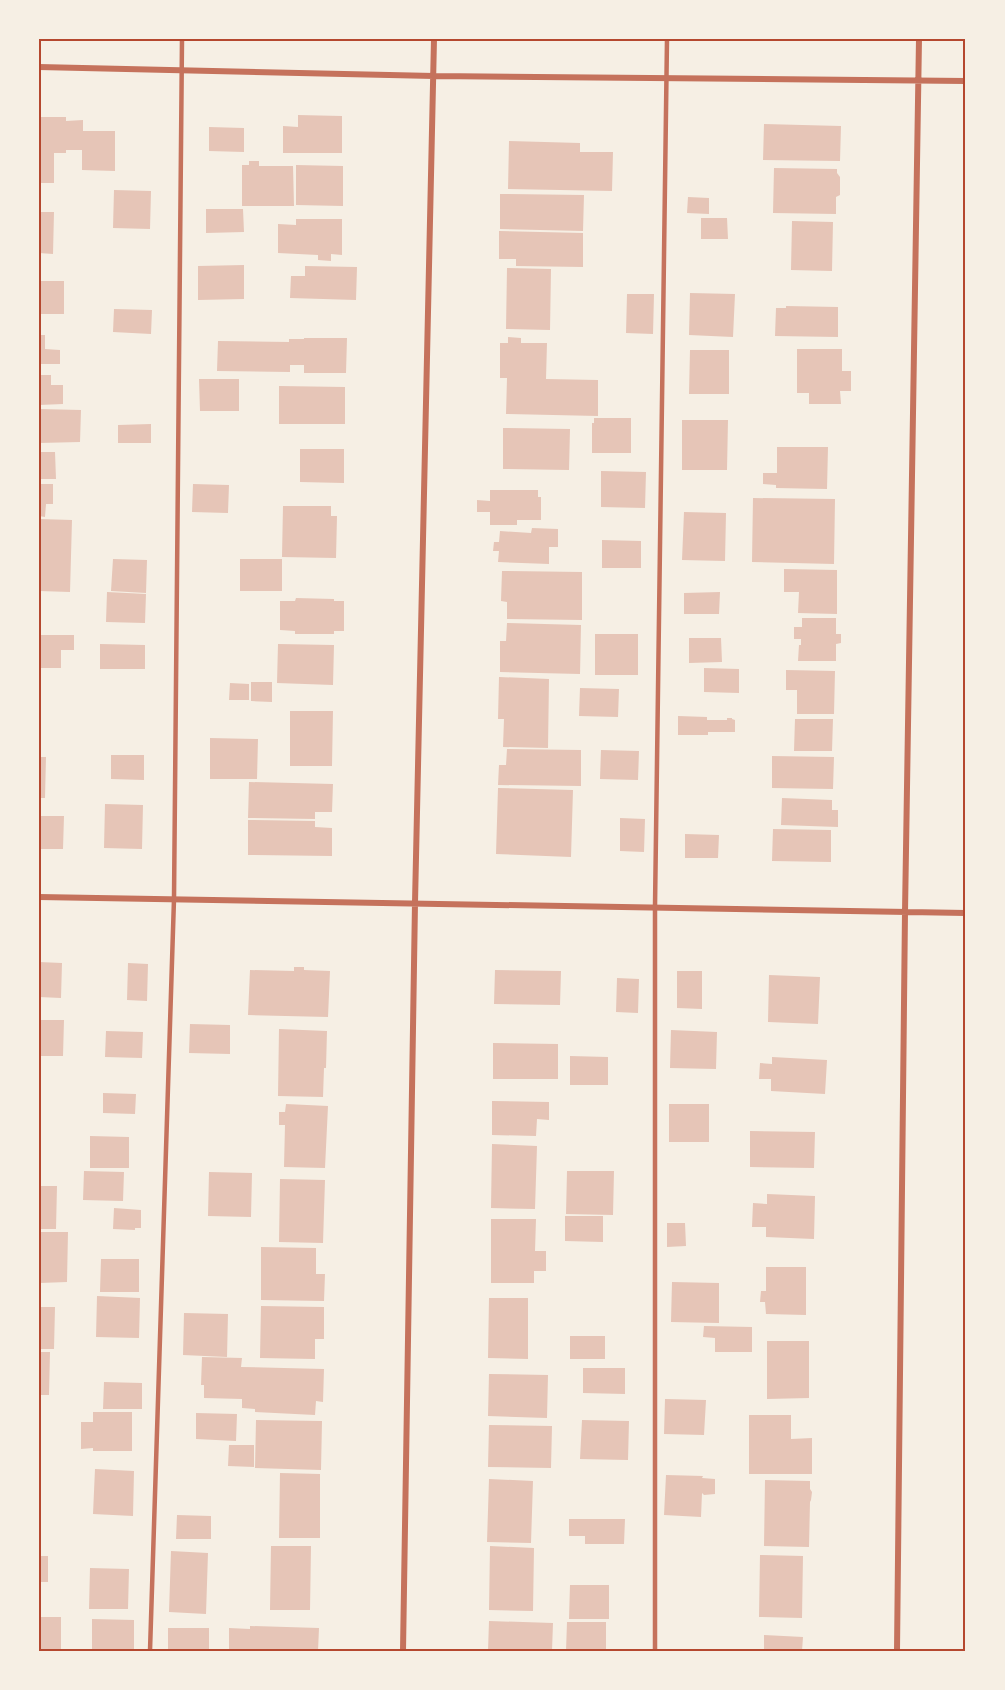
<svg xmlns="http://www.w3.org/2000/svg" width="1005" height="1690" viewBox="0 0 1005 1690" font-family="Overpass,sans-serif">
  <rect width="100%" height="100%" fill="#f6efe4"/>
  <!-- building -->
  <path fill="#e6c5b7" d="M298,115L342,116V153H283V126L298,127Z
    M39,117H66V121L83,120V131H115V171L82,170V150H66V153H54V183H39Z
    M764,124L841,126L840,161L763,160Z
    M209,127L244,128V152L209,151Z
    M509,141L580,143V152H613L612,191L508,189Z
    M249,161H259V166H293L294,206H242V165H249Z
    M296,165L343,166V206L296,205Z
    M774,168L837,169V173L840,177V195L836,197V214L773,213Z
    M114,190L151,191L150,229L113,228Z
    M500,194L584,195L583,231L500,229Z
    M688,197L709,198V214L687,213Z
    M206,209H243L244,232L206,233Z
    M39,212H54L53,254L39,253Z
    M701,218H727L728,239H701Z
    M296,219H342V255L331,254V261L318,260V255L278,253V224L296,225Z
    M792,221L833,222L832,271L791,270Z
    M499,231L583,233V267L516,266V259H499Z
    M244,265V299L198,300V266Z
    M305,266L357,267L356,300L290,298L291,276H305Z
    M507,268L551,269L550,330L506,329Z
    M39,281H64V314H39Z
    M690,293L735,294L733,337L689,335Z
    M627,294H654L653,334L626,333Z
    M786,306L838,307V337L775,336L776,308H786Z
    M114,309L152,310L151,334L113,332Z
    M39,335H45V349L60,350V364H39Z
    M508,337L521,338V343H547L546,379L598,380V416L506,414L507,378H500V343H508Z
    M304,338H347L346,373H304V365H290V372L217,371L218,341L289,342V339H304Z
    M797,349H842V371H851V391H840L841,404H809V393H797Z
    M690,350H729V394H689Z
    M39,375H51V385H63V404L39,405Z
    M199,379H239V411H200Z
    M279,386L345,387V424H279Z
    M39,409L81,410L80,442L39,443Z
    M594,418H631V453H592V423H594Z
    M682,420H728L727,470H682Z
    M151,424V443H118V425Z
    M503,428L570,429L569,470L503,469Z
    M777,447H828L827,489L776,488V485L763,484V473H777Z
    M300,449H344V483L300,482Z
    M39,452H55L56,479H39Z
    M601,471L646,472L645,508L601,507Z
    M39,484H53V504H46L45,517L39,516Z
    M193,484L229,485L228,513L192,512Z
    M490,490H538V497H541V520H517V525H490V512H477V500L490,501Z
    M753,498L835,499L834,564L752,562Z
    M283,506H331V516H337L336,558L282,557Z
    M684,512L726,513L725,561L682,560Z
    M39,519L72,520L70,592L39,591Z
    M532,528L558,529V547H549V564L498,562L499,551H493L494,542H499L500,531L531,533Z
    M602,540L641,541V568H602Z
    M113,559L147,560L146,593L111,591Z
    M240,559H282V591H240Z
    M784,569L837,570V614L798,613L799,592H784Z
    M502,571L582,572V620L507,619V602L501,601Z
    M107,592L146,594L145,623L106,622Z
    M720,592L719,614H684V593Z
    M296,598L334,599V601H344V631H334V634H295V631L280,630V601H295Z
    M802,618H836V634H841V643L836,644V661H798L799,645H801V639H794V627H802Z
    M507,623L581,625L580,674L500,672V641H506Z
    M595,634H638V675H595Z
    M39,635H74V650H61V668H39Z
    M689,638H721L722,662L689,663Z
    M100,644L145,645V669H100Z
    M278,644L334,645L333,685L277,683Z
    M704,668L739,669V693L704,692Z
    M786,670L835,671L834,714H797V690H786Z
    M499,677L549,679L548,748L503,747L504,719H498Z
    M251,682H272V702L251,701Z
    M230,683L249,684V700H229Z
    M580,688L619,689L618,717L579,716Z
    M290,711H333L332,766H290Z
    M678,716L707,717V720H727V718H732V719L735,720V732H708V735H678Z
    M795,719H833L832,751H794Z
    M210,738L258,739L257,779H210Z
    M507,749L581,750V786L498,785L499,765H506Z
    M601,750L639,751L638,780L600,779Z
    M111,755H144V780L111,779Z
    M772,756L834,757L833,789L772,788Z
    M39,757H46L45,798H39Z
    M249,782L333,784L332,812H315V819L248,818Z
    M498,788L573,790L571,857L496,854Z
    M782,798L832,800V810H838V827L781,825Z
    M105,804L143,805L142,849L104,848Z
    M39,816H64L63,849H39Z
    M620,818L645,819L644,852L620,851Z
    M248,820L315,821V827L332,828V856L248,855Z
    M773,829L831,830V862L772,861Z
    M685,834L719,835L718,858H685Z
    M39,962L62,963L61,998L39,997Z
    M128,963L148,964L147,1001L127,1000Z
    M294,967H304V970L330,971L328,1017L248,1015L250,970L294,971Z
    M495,970L561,971L560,1005L494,1004Z
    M677,971H702V1009L677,1008Z
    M769,975L820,977L818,1024L768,1022Z
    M617,978L639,979L638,1013L616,1012Z
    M39,1020H64L63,1056H39Z
    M190,1024L230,1025V1054L189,1053Z
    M279,1029L327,1031L326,1068H324L323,1097L278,1096Z
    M671,1030L717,1032L716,1069L670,1068Z
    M106,1031L143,1032L142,1058L105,1057Z
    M493,1043L558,1044V1079H493Z
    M570,1056L608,1057V1085H570Z
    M772,1057L827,1060L825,1094L771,1091V1079H759L760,1063L772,1064Z
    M103,1093L136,1094L135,1114L103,1113Z
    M492,1101L549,1102V1120L537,1119L536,1136L492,1135Z
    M286,1104L328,1106L325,1168L284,1167L285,1125H279V1112H285Z
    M669,1104H709V1142H669Z
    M750,1131L815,1132L814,1168L750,1167Z
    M90,1136L129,1137V1168H90Z
    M492,1144L537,1146L535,1209L491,1208Z
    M84,1171L124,1172L123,1201L83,1200Z
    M567,1171H614L613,1215L566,1214Z
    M209,1172L252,1173L251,1217L208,1216Z
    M280,1179L325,1180L323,1243L279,1242Z
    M39,1186H57L56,1229H39Z
    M767,1194L815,1196L814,1239L766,1237V1227H752L753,1203L767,1204Z
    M114,1208L141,1210V1228H135V1230L113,1229Z
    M565,1216H603V1242L565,1241Z
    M491,1219H536L535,1251H546V1271H534V1283H491Z
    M667,1223H685L686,1246L667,1247Z
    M39,1232H68L67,1282L40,1283L39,1281Z
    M261,1247L316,1248V1274H325L324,1301L261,1300Z
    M101,1259H139V1292H100Z
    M766,1267H806V1315L766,1314L765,1302H760L761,1291H766Z
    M672,1282L719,1283V1323L671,1322Z
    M97,1296L140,1298L139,1338L96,1337Z
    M489,1298H528V1359L488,1358Z
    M261,1306L324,1307V1339H315V1359L260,1358Z
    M39,1307H55L54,1349H39Z
    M184,1313L228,1314L227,1357L183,1355Z
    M704,1326L752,1327V1352H715V1338L703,1337Z
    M570,1336H605V1359H570Z
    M767,1341H809V1398L767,1399Z
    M39,1352H50L49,1395H39Z
    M202,1357L242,1358L241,1367L324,1369L323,1402L316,1401L315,1415L255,1412V1409L242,1408V1399L204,1398V1385H201Z
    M583,1368H625V1394L583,1393Z
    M489,1374L548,1375L547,1418L488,1416Z
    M104,1382L142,1383V1409H103Z
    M665,1399L706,1400L704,1435L664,1434Z
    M93,1412H132V1451H93V1448L81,1449V1422H93Z
    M196,1413L237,1414L236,1441L196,1439Z
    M749,1415H791V1439L812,1438V1474H749Z
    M256,1420L322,1421L321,1470L255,1468Z
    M582,1420L629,1421L628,1460L580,1459Z
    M489,1425L552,1426L551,1468L488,1467Z
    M229,1445H254V1467L228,1466Z
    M95,1469L134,1471L133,1516L93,1514Z
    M280,1473L320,1474V1538H279Z
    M666,1475L703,1476L702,1478L715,1479V1494L704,1495L702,1493L701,1517L664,1515Z
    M489,1479L533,1481L531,1543L487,1542Z
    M765,1480L810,1481V1489L812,1492L811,1500L810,1502L809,1547L764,1546Z
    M177,1515L211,1516V1539H176Z
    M569,1519H625L624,1544H585V1536H569Z
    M271,1546H311L310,1610H270Z
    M490,1546L534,1548L533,1611L489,1610Z
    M171,1551L208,1553L206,1614L169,1612Z
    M760,1555L803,1556L802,1618L759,1617Z
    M39,1556H48V1582H39Z
    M90,1568L129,1569L128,1609H89Z
    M570,1585H609V1619H569Z
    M39,1617H61V1651H39Z
    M92,1619L134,1620V1651H92Z
    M489,1621L553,1623L552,1651H488Z
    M567,1622H606V1651H566Z
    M250,1626L319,1628L318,1651H229V1628L250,1629Z
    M168,1628H209V1651H168Z
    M764,1635L803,1637L802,1651H764Z"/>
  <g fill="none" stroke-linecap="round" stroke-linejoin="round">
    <!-- service -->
    <path stroke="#c5725c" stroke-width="4.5" d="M150,1651L174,899L182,39
      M655,1651V907L667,39"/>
    <!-- minor -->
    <path stroke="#c5725c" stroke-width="6" d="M39,67L434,76L966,81
      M39,897L966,913
      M403,1651L415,903L434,39
      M897,1651L905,912L919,39"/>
  </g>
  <!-- border -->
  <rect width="1005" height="1690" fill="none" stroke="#f6efe4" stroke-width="81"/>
  <rect x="40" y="40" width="924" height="1610" fill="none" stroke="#b5482f" stroke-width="2"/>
</svg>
